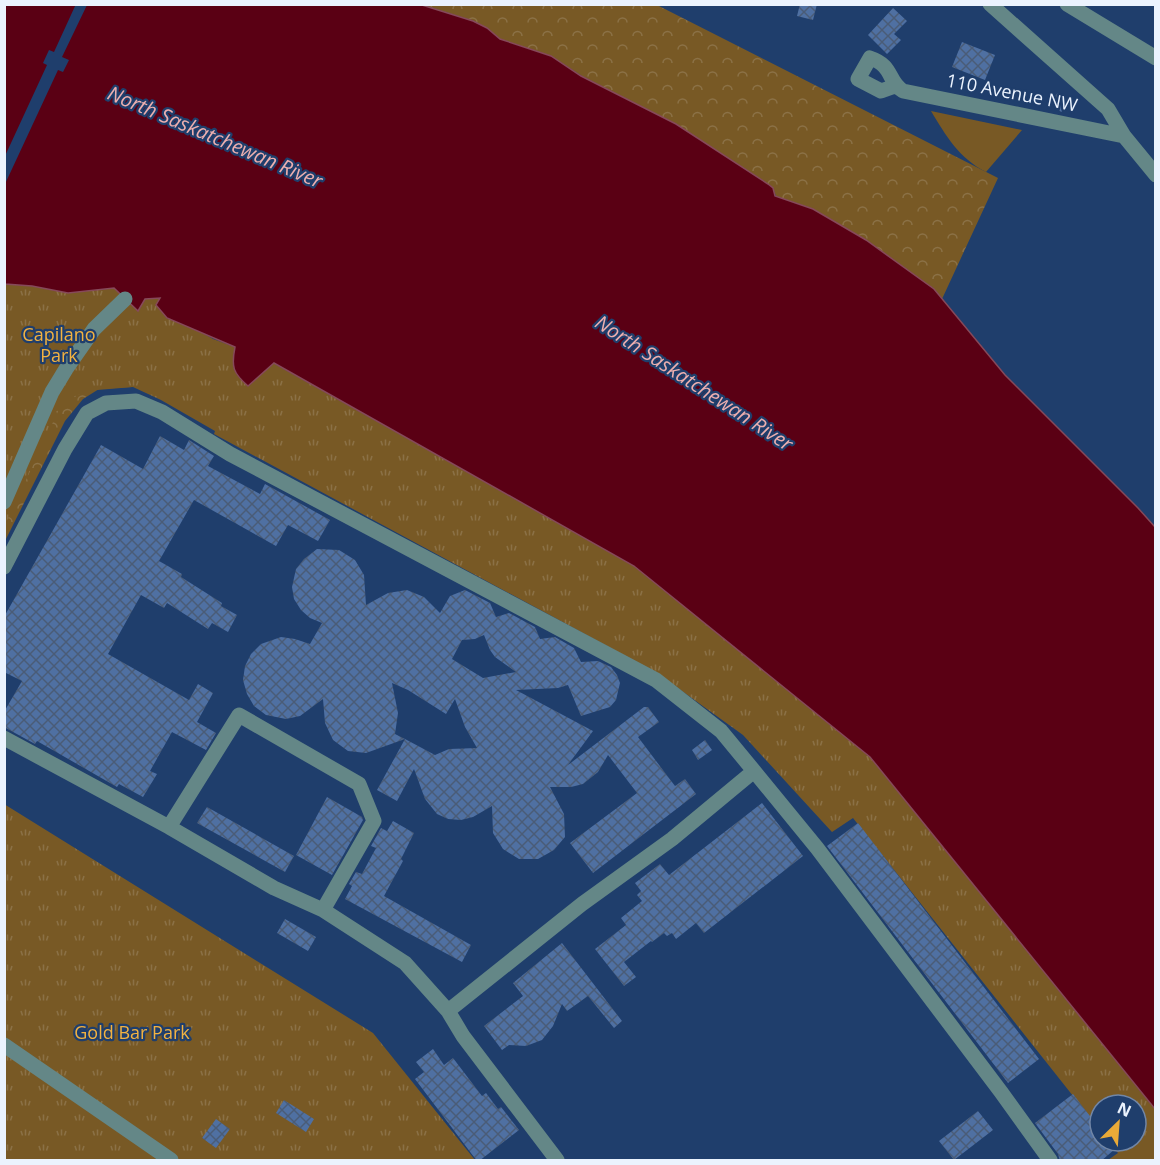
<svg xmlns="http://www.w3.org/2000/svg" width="1160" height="1165" viewBox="0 0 1160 1165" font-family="'Open Sans',sans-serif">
  <defs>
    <pattern id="forest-crowns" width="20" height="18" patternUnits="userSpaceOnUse" patternTransform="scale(1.5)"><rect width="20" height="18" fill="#785925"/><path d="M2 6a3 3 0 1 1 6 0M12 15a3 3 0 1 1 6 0" fill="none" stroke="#8b7146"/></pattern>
    <pattern id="park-tufts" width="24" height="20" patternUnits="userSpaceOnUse" patternTransform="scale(1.5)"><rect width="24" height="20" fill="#785925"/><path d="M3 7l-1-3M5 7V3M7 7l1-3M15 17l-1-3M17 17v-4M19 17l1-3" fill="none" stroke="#8b7146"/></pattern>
    <pattern id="building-cross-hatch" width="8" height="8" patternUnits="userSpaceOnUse" patternTransform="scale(1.5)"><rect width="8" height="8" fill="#4f70a2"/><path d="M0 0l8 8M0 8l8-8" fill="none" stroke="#4a5c77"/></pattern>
  </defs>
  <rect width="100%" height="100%" fill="#1f3e6c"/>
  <!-- grass -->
  <path fill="#785925" d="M931,111L1022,130L986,172C959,158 946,136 931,111Z"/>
  <!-- forest -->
  <path fill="url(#forest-crowns)" d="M423,5H657L998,178L942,299L934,289L866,241L813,209L776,196L773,188L768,184L677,125L582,76L551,56L500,39L487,28L474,21Z
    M78,356L132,387L99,389L83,399L65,421L5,541V513Z"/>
  <!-- park -->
  <path fill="url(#park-tufts)" d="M5,284L32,286L68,293L114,288L137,310L145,299L160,298L194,328L213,339L235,347L248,385L273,363L634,566L870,757L1155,1109V1160H1108L1118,1153L1109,1141H1136V1105H1100V1130L853,818L832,832L743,735L657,673L214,434L215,431L161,400L133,387L85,391L61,405L5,525Z
    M4,804L373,1033L475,1160H5Z"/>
  <!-- water -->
  <path fill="#5a0014" stroke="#86495a" stroke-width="1.5" d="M4,5H422L473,21L487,28L500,39L551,56L581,76L676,124L768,184L773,188L775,196L813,209L866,240L934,289L1005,375L1138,508L1155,527V1109L870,757L634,566L274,363L248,386C233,373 231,367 235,347L167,318L156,305L160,298L145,299L138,311L114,288L68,293L32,286L5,284Z"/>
  <!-- pier -->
  <path fill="#1f3e6c" d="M76,4L87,5L62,57L69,60L63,72L58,70L5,184V156L47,65L43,63L49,50L54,52Z"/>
  <!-- building -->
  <path fill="url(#building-cross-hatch)" fill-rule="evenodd" d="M800,4H817L813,20L797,16Z
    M893,8L907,21L894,34L901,40L887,54L868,35Z
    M962,42L995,55L985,80L952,67Z
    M1058,93L1069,105L1061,112L1050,101Z
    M160,436L184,450L189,440L214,456L208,466L260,494L265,484L330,520L318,541L288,525L276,546L194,500L159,561L182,574L181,577L222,603L221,606L237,615L228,632L212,623L208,629L167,603L164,608L141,595L108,654L189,700L198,684L213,693L197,722L216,733L206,750L172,732L150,771L157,774L143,797L119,784L117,787L37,741L35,744L4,727V712L22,681L4,672V617L101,445L143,469Z
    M317,549L339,550L355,560L364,575L366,605L388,593L407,590L424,597L440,613L450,596L465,590L490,603L496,617L509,613L535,627L540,639L555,637L574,648L581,662L598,661L611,667L617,675L620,683L616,700L610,707L581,716L568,685L558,688L516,690L593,731L568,765L644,707H648L659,722L638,737L675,786L685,779L696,794L593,873L570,843L637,793L608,755L598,772L583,784L571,787H550L564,814L565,837L554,850L538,859H519L503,849L493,833L492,806L473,817L461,820L448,819L437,814L425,799L414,769L397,801L377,790L405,739L435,755L449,749L477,748L465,727L455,699L446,714L408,690L392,683L398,713L395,734L405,739L366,753L348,751L333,740L325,723L323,699L300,716L286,719L266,715L254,706L247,694L243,680L245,666L251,654L261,644L281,637L295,639L310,644L322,623L310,618L301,610L294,599L292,587L296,569L304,559ZM484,635L490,650L495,657L516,672L483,678L452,659L462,640L475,639Z
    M705,740L712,750L698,760L692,750Z
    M327,797L362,817L363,820L332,875L296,855Z
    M762,803L803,856L704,933L696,923L676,939L672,933L667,936L664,933L652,942L651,941L624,962L636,977L624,986L595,949L626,925L621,918L642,901L637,895L641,891L635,883L660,864L669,875Z
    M207,807L294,856L285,872L197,823Z
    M393,821L414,833L401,859L403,861L384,896L471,945L462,962L345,899L352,886L349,884L356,872L362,874L376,848L371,846L381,828L387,831Z
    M858,823L1039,1059L1008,1083L827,846Z
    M285,919L316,937L308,951L277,933Z
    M562,943L622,1021L614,1028L588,996L567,1011L562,1004L553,1026L542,1040L526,1046L509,1045L502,1050L484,1026L523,996L513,983Z
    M433,1049L444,1065L453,1058L482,1096L486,1093L498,1109L501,1107L519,1130L479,1161H477L415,1079L424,1072L416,1062Z
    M1073,1094L1100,1129V1141H1109L1115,1149L1101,1161H1060L1058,1154L1035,1123Z
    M284,1100L314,1119L306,1132L276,1113Z
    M978,1111L993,1130L954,1160L939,1141Z
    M216,1119L230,1129L216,1148L202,1138Z"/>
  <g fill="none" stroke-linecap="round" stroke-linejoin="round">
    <!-- minor -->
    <path stroke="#648787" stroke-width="15" d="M990,4L1108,109L1124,136L1156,175
      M1067,4L1156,58
      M895,86L881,91L858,79L870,58C894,66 887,81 903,91L1124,136
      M4,502L52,392L66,369L94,329L125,299
      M4,567L65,449L87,413L106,403L136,401L162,412L230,454L656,680L721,731L754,771L672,839L582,904L448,1011
      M4,738L169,827L274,888L323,910L405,963L448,1011L463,1036L557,1160
      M754,771L817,848L1001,1092L1050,1160
      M169,827L239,715L359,784L374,821L323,910
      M4,1045L171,1160"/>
  </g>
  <g text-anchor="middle" stroke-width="4.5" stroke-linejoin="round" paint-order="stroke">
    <!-- street labels -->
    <g font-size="18" fill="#ebf3fe" stroke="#1f3e6c">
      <text transform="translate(1012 93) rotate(11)" y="6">110 Avenue NW</text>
    </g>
    <!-- park labels -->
    <g font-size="18" fill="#f2b241" stroke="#1f3e6c">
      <text x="59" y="341">Capilano<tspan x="59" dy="21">Park</tspan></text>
      <text x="132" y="1039">Gold Bar Park</text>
    </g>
    <!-- water labels -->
    <g font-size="20" font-style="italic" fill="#ecafaf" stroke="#1f3e6c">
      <text transform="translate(215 137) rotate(23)" y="7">North Saskatchewan River</text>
      <text transform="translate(694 383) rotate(33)" y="7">North Saskatchewan River</text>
    </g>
  </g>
  <!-- border -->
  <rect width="1160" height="1165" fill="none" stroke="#ebf3fe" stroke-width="12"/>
  <!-- north arrow -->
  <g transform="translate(1118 1123) rotate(25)"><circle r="28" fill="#1f3e6c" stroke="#7186a6" stroke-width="1.5"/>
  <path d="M0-4.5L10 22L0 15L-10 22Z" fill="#e9aa38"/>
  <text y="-9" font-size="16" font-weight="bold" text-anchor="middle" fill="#ebf3fe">N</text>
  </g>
</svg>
